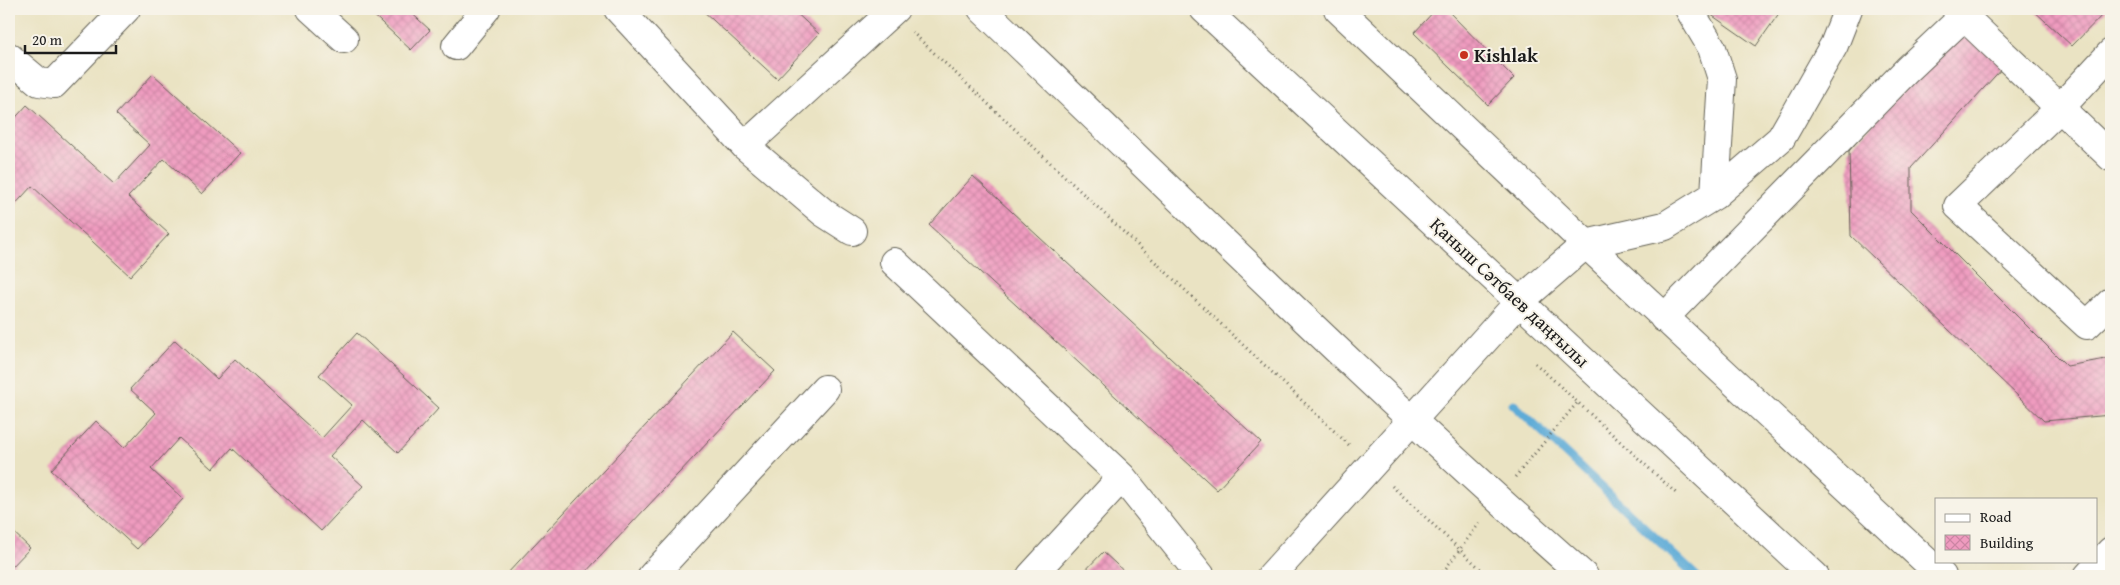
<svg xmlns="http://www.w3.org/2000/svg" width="2120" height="585" viewBox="0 0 2120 585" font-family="'Gentium Book Plus',serif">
  <defs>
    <pattern id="building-cross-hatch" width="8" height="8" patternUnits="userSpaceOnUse" patternTransform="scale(1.25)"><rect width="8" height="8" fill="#ef9bbf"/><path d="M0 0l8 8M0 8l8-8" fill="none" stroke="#cc85a4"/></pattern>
  </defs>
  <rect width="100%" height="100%" fill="#f7f3e8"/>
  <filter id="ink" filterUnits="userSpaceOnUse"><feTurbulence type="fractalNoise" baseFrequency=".02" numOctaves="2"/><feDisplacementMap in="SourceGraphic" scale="10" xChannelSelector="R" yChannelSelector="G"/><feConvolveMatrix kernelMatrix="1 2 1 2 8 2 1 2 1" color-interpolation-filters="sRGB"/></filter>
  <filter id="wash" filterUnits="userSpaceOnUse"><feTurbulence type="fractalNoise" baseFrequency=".0096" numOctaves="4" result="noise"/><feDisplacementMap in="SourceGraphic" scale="20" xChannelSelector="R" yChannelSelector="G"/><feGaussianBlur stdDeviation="1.12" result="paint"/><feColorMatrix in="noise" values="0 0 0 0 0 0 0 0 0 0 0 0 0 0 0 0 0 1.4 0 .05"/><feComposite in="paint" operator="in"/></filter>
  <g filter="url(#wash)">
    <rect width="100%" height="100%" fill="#eae3c3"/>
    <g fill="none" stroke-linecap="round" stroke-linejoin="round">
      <!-- stream -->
      <path stroke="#5eacd7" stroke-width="9" d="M1513,404L1696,576"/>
    </g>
    <g id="blocks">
      <!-- building -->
      <path fill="url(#building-cross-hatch)" d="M367,9H407L430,30L411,50Z
        M701,9H792L819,34L777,79Z
        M1436,9H1446L1514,78L1488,105L1414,33Z
        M1714,9H1782L1756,46L1710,14Z
        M2032,9H2108L2072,46Z
        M1963,17L2005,65L1911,168V210L2067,366L2111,358V415L2044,421L1851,236L1849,151Z
        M153,74L240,153L202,194L164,159L128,197L169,234L130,276L32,186L11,209L9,207V125L27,105L114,184L150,145L116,114Z
        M973,176L1261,442L1217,490L929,225Z
        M733,332L775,371L582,576H505Z
        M357,333L439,408L398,453L363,420L330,456L363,486L321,531L232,448L213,469L179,438L151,469L183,499L137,549L51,470L96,421L124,448L156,413L130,389L175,340L217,379L235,359L322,438L352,405L319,375Z
        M9,528L30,548L9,570Z
        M1103,552L1129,576H1080Z"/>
    </g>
  </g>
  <g filter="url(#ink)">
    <use href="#blocks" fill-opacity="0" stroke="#646256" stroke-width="1"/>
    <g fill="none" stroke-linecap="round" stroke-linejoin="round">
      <!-- minor casing -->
      <g stroke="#646256" stroke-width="30">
        <path id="minor" d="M311,9L344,39
          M618,9L745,146L824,213L852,231
          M982,9C1181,199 1377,394 1584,576
          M1689,9L1712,48L1722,79L1715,195
          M1956,9L2060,108L2111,53
          M456,46L486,9
          M9,57L39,82L54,84L126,9
          M745,146L895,9
          M2111,157L2060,108L1958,206L2087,325L2111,302
          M894,262L1122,477L1201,576
          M1664,318L1907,70L1963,17
          M652,576L825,389
          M1031,576L1122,477
          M1271,576L1520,301L1586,244L1665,226L1715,195L1781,138L1834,45L1848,9
          M2088,576L2111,551"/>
      </g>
      <!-- major casing -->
      <g stroke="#646256" stroke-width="30">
        <path id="major" d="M1204,9L1815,576
          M1338,9L1586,244L1942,576"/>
      </g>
      <!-- path -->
      <path stroke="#646256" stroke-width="3" stroke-dasharray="1 4" stroke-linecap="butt" d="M912,32L1349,445
        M1535,363L1678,495
        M1515,477L1577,403
        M1392,486L1488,576
        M1440,576L1481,521"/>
      <!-- minor -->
      <use href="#minor" stroke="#fff" stroke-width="28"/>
      <!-- major -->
      <use href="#major" stroke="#fff" stroke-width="28"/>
    </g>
  </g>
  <!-- markers -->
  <circle fill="#c8321e" stroke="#f7f3e8" stroke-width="2" cx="1464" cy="55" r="5"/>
  <g text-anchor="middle" stroke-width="4" stroke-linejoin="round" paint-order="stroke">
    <!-- poi labels -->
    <g font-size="19" font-weight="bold" fill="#1c1c1c" stroke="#f7f3e8" text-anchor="start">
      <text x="1474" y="62">Kishlak</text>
    </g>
    <!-- street labels -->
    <g font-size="19" fill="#1c1c1c" stroke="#f7f3e8">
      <text transform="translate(1510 292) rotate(43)" y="7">Қаныш Сәтбаев даңғылы</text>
    </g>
  </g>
  <!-- margin -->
  <rect width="2120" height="585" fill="none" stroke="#f7f3e8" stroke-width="30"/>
  <!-- legend -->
  <rect x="1935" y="498" width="162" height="65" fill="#f7f3e8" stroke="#9f9d96"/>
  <rect x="1945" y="514" width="25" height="8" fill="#ffffff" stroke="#9f9d96"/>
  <text x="1980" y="522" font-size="15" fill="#1c1c1c">Road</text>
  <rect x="1945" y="535" width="25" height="15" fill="url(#building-cross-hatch)" stroke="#9f9d96"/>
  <text x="1980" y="548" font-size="15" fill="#1c1c1c">Building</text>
  <!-- scale -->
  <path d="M25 45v8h91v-8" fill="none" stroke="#1c1c1c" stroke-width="2.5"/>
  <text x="32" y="45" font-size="15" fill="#1c1c1c" stroke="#f7f3e8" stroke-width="4" paint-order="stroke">20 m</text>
</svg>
